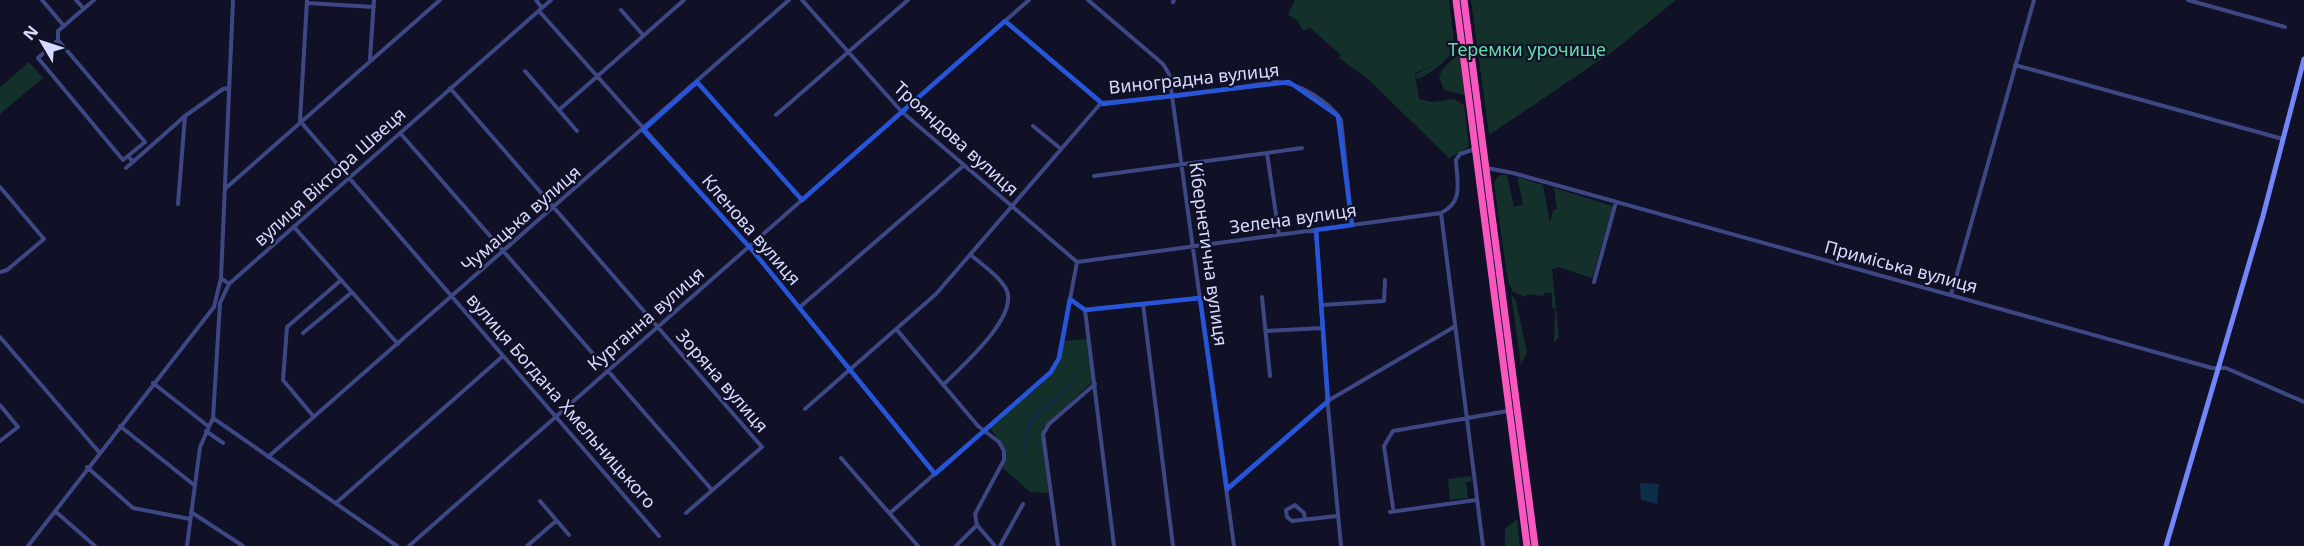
<svg xmlns="http://www.w3.org/2000/svg" width="2304" height="546" viewBox="0 0 2304 546" font-family="'Noto Sans',sans-serif">
  <rect width="100%" height="100%" fill="#101026"/>
  <!-- green -->
  <path fill="#14302a" d="M1295,0H1449L1454,43L1451,50L1458,42C1453,57 1429,76 1417,79L1416,74L1434,65L1415,73L1419,99L1433,102L1454,99L1464,105L1469,147L1449,158L1369,80L1339,58L1341,55L1310,28L1303,31L1297,20L1288,15Z
    M1471,0H1676L1612,52L1489,135Z
    M1459,54L1465,95L1444,90L1439,77L1443,68Z
    M29,62L43,78L0,114V87Z
    M1501,175H1507L1514,207L1523,204L1517,177L1543,185L1550,223L1553,210L1557,209L1554,188L1613,206L1592,278L1559,267L1552,269L1559,337L1554,343L1555,309L1552,308V293H1544L1543,296L1527,294L1526,297L1513,292L1508,281L1494,184L1496,178Z
    M1511,294L1516,301L1527,352L1521,365Z
    M1087,339L1093,381L1043,428L1049,493L1030,492L1003,468L1006,450L990,428C1017,395 1056,389 1064,341Z
    M1471,476L1472,481L1466,482L1468,498L1450,500L1448,479Z
    M1517,519L1520,546H1505V529Z"/>
  <!-- water -->
  <path fill="#0e2d48" d="M1058,395L1059,397L1032,422L1022,462L1028,421Z
    M1640,483L1659,484L1657,504L1641,500Z"/>
  <g fill="none" stroke-linecap="round" stroke-linejoin="round">
    <!-- stream -->
    <path stroke="#0e2d48" stroke-width="1.5" d="M1058,396L1070,385L1075,374"/>
    <!-- street -->
    <path stroke="#3d4784" stroke-width="4" d="M42,0L64,26
      M76,0L84,9
      M307,0L300,121L659,536
      M536,0L542,8
      M802,0L901,111L1077,262
      M1088,0L1163,64L1169,74L1234,546
      M2188,0L2285,27
      M1173,2L1174,0
      M307,3L374,7
      M621,10L643,35
      M539,11L753,251L935,474
      M1005,21L1101,103
      M58,40V31L94,0
      M370,59L374,0
      M2015,65L2283,139
      M525,71L577,131
      M697,82L802,200
      M450,88L762,447L686,513
      M559,110L684,0
      M776,115L908,0
      M1033,126L1061,149
      M401,134L712,490
      M1267,153L1302,148
      M128,156L123,160L38,58L58,40L145,142L128,156L133,162
      M126,168L185,116L223,89L228,88
      M1487,168L1513,173L2212,368H2226L2304,402
      M1094,176L1267,153L1279,235
      M0,187L44,239L7,270L0,272
      M226,188L440,0
      M178,204L185,116
      M1441,213L1483,546
      M294,227L398,344
      M1316,230L1328,407L1341,546
      M1077,262L1441,213C1464,202 1457,182 1456,160L1460,154L1475,149
      M1594,282L1616,202
      M229,284L221,278L233,0
      M1951,295L2034,0
      M1262,297L1270,376
      M1070,299L1085,310
      M1143,304L1173,546
      M1322,305L1384,301L1385,280
      M800,307L963,166
      M1085,310L1114,546
      M1085,310L1200,298
      M897,330L978,426L999,442L1004,451V460L975,514L977,525L956,546
      M1266,331L1323,328
      M303,333L351,293
      M0,337L99,452
      M153,383L208,426
      M943,385C960,368 1023,314 1005,287C997,274 981,264 971,255
      M0,405L18,427L0,441
      M805,409L936,294L1101,103L1178,96L1276,82C1298,82 1329,101 1341,120L1352,225
      M314,417L283,380L287,327L340,281
      M213,418L220,303L229,284L551,0
      M213,418L397,546
      M120,426L194,485
      M206,431L223,443
      M268,457L789,0
      M841,458L918,546
      M87,467L133,508L190,519
      M1228,489L1331,399L1454,327
      M540,501L569,535
      M336,503L503,356
      M1393,508L1384,446L1393,431L1508,411
      M55,511L95,546
      M191,512L243,546
      M1390,512L1476,500
      M890,513L1051,372L1059,358L1077,262
      M1305,519L1304,513L1295,505L1286,510L1287,517L1292,521L1337,516
      M977,525L995,546
      M28,546L214,307L221,278
      M187,546L200,447L213,418
      M409,546L1029,0
      M527,546L556,521
      M1000,546L1023,504
      M1058,546L1043,434L1049,424L1095,384"/>
    <!-- secondary -->
    <path stroke="#7286fa" stroke-width="5" d="M2166,546L2263,216L2304,59"/>
    <!-- highway -->
    <path stroke="#f957c0" stroke-width="7" d="M1456,0L1527,546
      M1464,0L1535,546"/>
  </g>
  <!-- marked area -->
  <path fill="none" stroke="#2655da" stroke-width="4.5" stroke-linejoin="round" d="M1005,21L1103,104L1289,82L1338,116L1352,225L1316,230L1328,401L1227,489L1200,298L1085,310L1070,299L1059,358L1051,372L935,474L753,251L643,130L697,82L802,200Z"/>
  <g text-anchor="middle" stroke-width="4.5" stroke-linejoin="round" paint-order="stroke">
    <!-- park labels -->
    <g font-size="18" fill="#65dcaa" stroke="#101026">
      <text x="1527" y="56">Теремки урочище</text>
    </g>
    <!-- street labels -->
    <g font-size="18" fill="#d7d9fe" stroke="#101026">
      <text transform="translate(1194 79) rotate(-6)" y="6">Виноградна вулиця</text>
      <text transform="translate(956 139) rotate(42)" y="6">Трояндова вулиця</text>
      <text transform="translate(330 177) rotate(-42)" y="6">вулиця Віктора Швеця</text>
      <text transform="translate(521 219) rotate(-41)" y="6">Чумацька вулиця</text>
      <text transform="translate(1293 219) rotate(-8)" y="6">Зелена вулиця</text>
      <text transform="translate(751 230) rotate(49)" y="6">Кленова вулиця</text>
      <text transform="translate(1208 254) rotate(82)" y="6">Кібернетична вулиця</text>
      <text transform="translate(1901 267) rotate(15)" y="6">Приміська вулиця</text>
      <text transform="translate(646 319) rotate(-41)" y="6">Курганна вулиця</text>
      <text transform="translate(722 381) rotate(49)" y="6">Зоряна вулиця</text>
      <text transform="translate(561 401) rotate(49)" y="6">вулиця Богдана Хмельницького</text>
    </g>
  </g>
  <!-- north arrow -->
  <g transform="translate(42 42) rotate(309)" stroke="#101026" stroke-width="4.5" paint-order="stroke">
  <path d="M0-4.5L10 22L0 15L-10 22Z" fill="#d7d9fe"/>
  <text y="-9" font-size="16" font-weight="bold" text-anchor="middle" fill="#d7d9fe">N</text>
  </g>
</svg>
